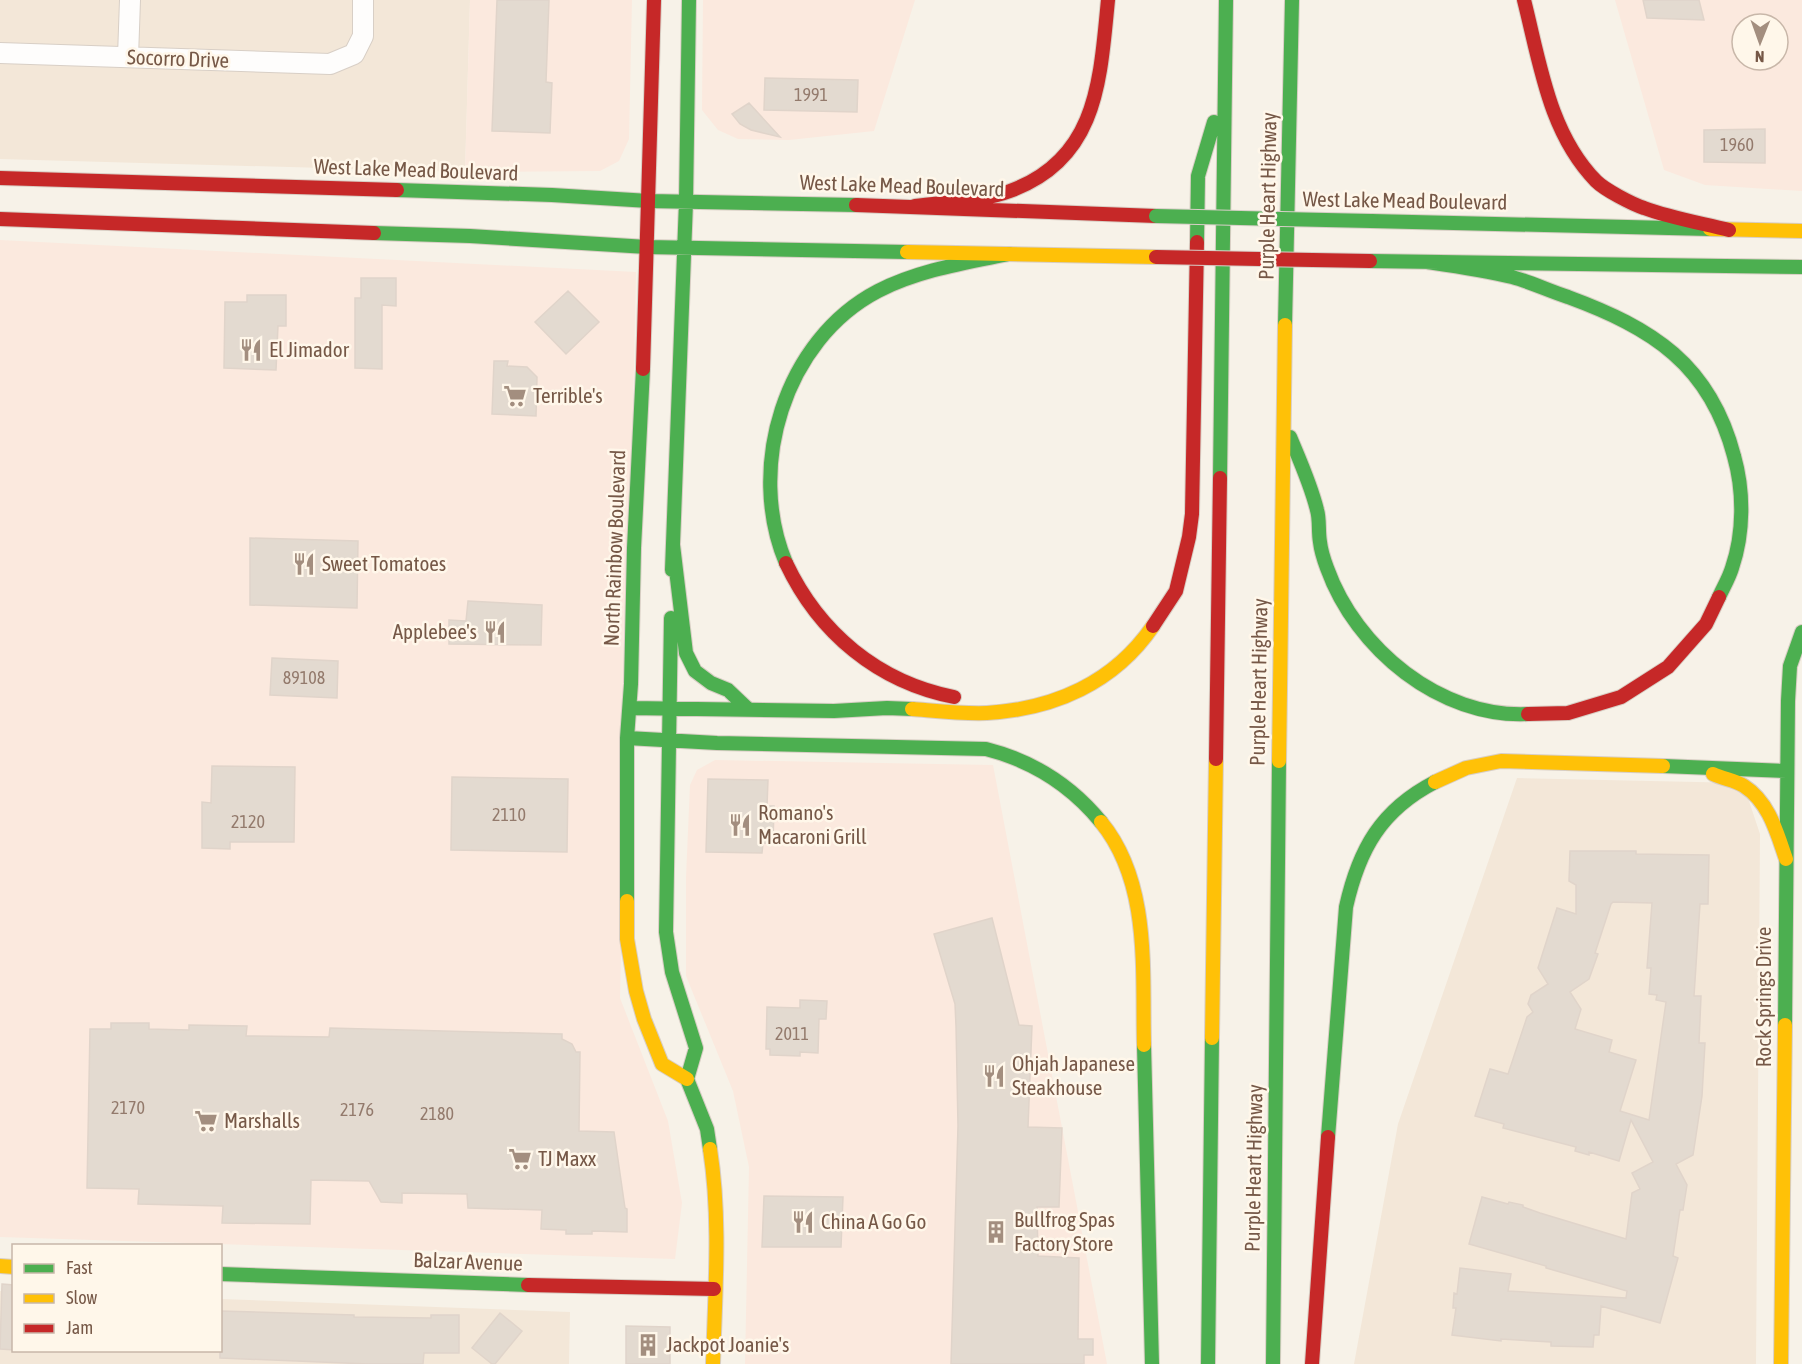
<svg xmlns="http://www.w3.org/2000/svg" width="1802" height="1364" viewBox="0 0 1802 1364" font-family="'Asap Condensed',sans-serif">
  <rect width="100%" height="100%" fill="#f7f2e8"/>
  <!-- residential -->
  <path fill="#f3e7d8" d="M0,0H470L465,172L0,159Z
    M1517,778L1743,783L1760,834L1756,1364H1354L1398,1124Z
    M0,1291L13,1292L14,1350H220L221,1299L570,1312L569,1364H0Z"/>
  <!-- commercial -->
  <path fill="#fbe9de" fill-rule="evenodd" d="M470,0H632L629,139L619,161L600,171L465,172Z
    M703,0H915L874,131L789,140L738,139L718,130L702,110Z
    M1615,0H1802V191L1705,185L1664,170ZM1742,24H1778V60H1742Z
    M0,240L636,272L620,998L668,1121L682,1203L675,1259L0,1237Z
    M715,760L993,765L1107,1364H745L749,1167L733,1091L686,976V877L690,785L697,770Z"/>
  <!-- building -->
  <path fill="#e3dad0" stroke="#e0d4ca" stroke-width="1.5" fill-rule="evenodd" d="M497,0H549L546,82L552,83L550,133L492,131Z
    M1643,0H1699L1704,20L1647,18Z
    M765,78L858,80L857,112L764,110Z
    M749,103L780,137L751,130L740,124L732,114Z
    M1765,129V163L1704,162V130Z
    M361,278H396V306L382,305V369L355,368V298H361Z
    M568,291L599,322L566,354L535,322Z
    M247,295H286V326H278L276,370L224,368L225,302H247Z
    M494,361H508L507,366L527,367L537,377L536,416L492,414Z
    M250,538L358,541L357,608L250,605Z
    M468,601L542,605L541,645L449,644V620L466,621Z
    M272,658L338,661L337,698L270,695Z
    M212,766L295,767L294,842H230V849L202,848V802L211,803Z
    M452,777L568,779L567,852L451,850Z
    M708,779L768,780L767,806H774L773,844L763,843L762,853L706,852Z
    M1570,851H1636V854L1709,855L1708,904H1700L1694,996H1701L1699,1043H1705L1702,1096L1693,1155L1676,1164L1687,1185L1683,1210H1680L1673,1256L1678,1258L1660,1323L1601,1306L1599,1335H1594L1593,1347L1551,1346V1342L1501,1339V1341L1452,1335L1456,1308H1453L1454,1293L1457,1294L1460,1268L1511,1274L1508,1291L1626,1298L1627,1291L1546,1268V1266L1469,1244L1482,1197L1508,1204L1509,1202L1523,1205V1207L1540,1213L1626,1239L1632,1193L1640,1189L1632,1173L1653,1162L1631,1120L1619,1161L1589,1152V1155L1575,1151L1576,1147L1503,1128L1504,1124L1475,1116L1490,1069L1508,1074L1527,1017L1533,1012L1528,1004L1531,995L1548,984L1538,968L1557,908L1576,914V885L1569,881ZM1613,902L1652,903L1647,968H1651L1649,994L1657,995L1656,1000L1666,1002L1649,1120L1620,1111L1636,1060L1609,1052L1612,1040L1575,1029L1581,1009L1570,992L1589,979L1598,954L1595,953L1611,904Z
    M992,918L1019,1025L1032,1026L1028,1127L1062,1128L1059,1207H1037L1038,1256L1079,1258L1078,1339H1093V1355H1084V1364H951L958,1126L956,1026L955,1004L934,934Z
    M800,1000L827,1001L826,1019H819L818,1053L800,1052V1056L770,1055V1049H766L767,1007L800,1008Z
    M111,1023H149V1029L189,1030V1025L247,1026L246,1036L329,1037L330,1028L562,1034V1039L572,1044L576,1052H580L579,1131L614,1132L625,1208L627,1209V1232L592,1231V1234H566V1230L541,1229L542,1210L468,1208L467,1194L402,1193V1203L381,1202L369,1181L311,1180L310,1224L222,1223L223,1206L138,1204L139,1189L87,1188L90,1029H111Z
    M764,1196L843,1197L841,1247H762Z
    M2,1284L14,1285V1350L0,1349Z
    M220,1311L354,1315V1317L431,1318V1315H459V1353H424L423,1364H369L220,1358Z
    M500,1313L522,1331L495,1364H492L472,1348Z
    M626,1326L670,1327V1364H626Z"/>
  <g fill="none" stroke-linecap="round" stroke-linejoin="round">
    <!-- street casing -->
    <g stroke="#d8cfc6" stroke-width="22">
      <path id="street" d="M0,53L330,64L354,54L363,36V0
        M128,57L130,0"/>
    </g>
    <!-- fast casing -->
    <g stroke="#d8cec4" stroke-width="16">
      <path id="fast" d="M397,190L552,195L649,201L856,205
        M1371,221L1710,229
        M374,233L470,236L647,247L907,252
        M1197,242L1198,176L1214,122
        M1370,261L1802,267
        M1427,262C1455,266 1484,270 1512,277C1531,282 1549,291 1568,297C1652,328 1710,364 1734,456C1744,491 1744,533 1732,568C1729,578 1723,588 1719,597
        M1285,325L1292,0
        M1290,437C1300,461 1311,485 1317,510C1320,520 1318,531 1320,542C1321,551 1324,560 1327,568C1356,649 1440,718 1528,714
        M1220,478L1226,0
        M673,545L686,653L695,671L711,683L728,690L748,709
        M786,563C746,468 784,340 878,291C919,270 965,263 1009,254
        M672,570L686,202L689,0
        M671,618L666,932L672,972L696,1048L687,1079L707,1129L710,1149
        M630,708L834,711L887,708L912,709
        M627,738L717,743L986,749C1033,761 1070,784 1101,822
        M1663,766L1787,771
        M627,901V738L631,684L634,548L643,369
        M1785,1025L1788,701L1790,666L1802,632
        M1144,1045L1152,1364
        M1328,1137L1346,907C1359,849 1381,810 1435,782
        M220,1274L528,1285
        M1208,1364L1212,1038
        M1273,1364L1279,761"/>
    </g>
    <!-- slow casing -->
    <g stroke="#d8cec4" stroke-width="16">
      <path id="slow" d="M1710,229L1802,231
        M907,252L1156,257
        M912,709C937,711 962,714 987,713C1054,709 1114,683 1153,626
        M1279,761L1285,325
        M1713,774C1723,779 1735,780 1744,786C1769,802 1777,833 1786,859
        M1435,782L1466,768L1501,761L1663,766
        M1101,822C1151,883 1142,971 1144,1045
        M627,901V939L636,991L644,1019L662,1064L687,1079
        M1212,1038L1216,759
        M710,1149C721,1220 715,1293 713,1364
        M0,1266L14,1267
        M1781,1364L1785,1025"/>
    </g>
    <!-- jam casing -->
    <g stroke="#d8cec4" stroke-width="16">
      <path id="jam" d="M1524,0C1540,63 1549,133 1596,181C1605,190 1632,204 1644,208C1671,218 1701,223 1729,230
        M0,178L397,190
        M856,205L1156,216
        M915,206C946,202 981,202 1010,191C1098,159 1100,80 1108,0
        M0,219L374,233
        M643,369L654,0
        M786,563C819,633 878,682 954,697
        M1153,626L1176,591L1189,537L1192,514L1197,242
        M1528,714L1568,713L1621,697L1668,667L1706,624L1719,597
        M1216,759L1220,478
        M528,1285L714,1289
        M1312,1364L1328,1137"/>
    </g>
    <!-- street -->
    <use href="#street" stroke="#fefdfc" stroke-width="20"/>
    <!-- fast -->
    <use href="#fast" stroke="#4caf50" stroke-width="14"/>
    <!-- slow -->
    <use href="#slow" stroke="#ffc107" stroke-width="14"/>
    <!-- jam -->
    <use href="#jam" stroke="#c62828" stroke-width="14"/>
    <!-- fast-bridge casing -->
    <g stroke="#d8cfc8" stroke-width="16" stroke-linecap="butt">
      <path id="fast-bridge" d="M1156,216L1371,221"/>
    </g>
    <!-- jam-bridge casing -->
    <g stroke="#d8cfc8" stroke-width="16" stroke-linecap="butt">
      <path id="jam-bridge" d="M1156,257L1370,261"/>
    </g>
    <!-- fast-bridge -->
    <use href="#fast-bridge" stroke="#4caf50" stroke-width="14"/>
    <!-- jam-bridge -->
    <use href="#jam-bridge" stroke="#c62828" stroke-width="14"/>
  </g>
  <!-- icons -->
  <defs>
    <g id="restaurant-bare" transform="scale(1.8)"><path d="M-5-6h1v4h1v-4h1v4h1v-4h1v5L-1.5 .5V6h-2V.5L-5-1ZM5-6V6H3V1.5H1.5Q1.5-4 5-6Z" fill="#a38e7f" stroke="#fff7ea" stroke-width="2.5" paint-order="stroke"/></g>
    <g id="supermarket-bare" transform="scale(1.8)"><path d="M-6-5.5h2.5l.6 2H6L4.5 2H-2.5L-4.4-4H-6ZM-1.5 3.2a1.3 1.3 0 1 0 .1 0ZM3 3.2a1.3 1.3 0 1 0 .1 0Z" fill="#a38e7f" stroke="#fff7ea" stroke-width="2.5" paint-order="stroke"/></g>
    <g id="building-bare" transform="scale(1.8)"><path d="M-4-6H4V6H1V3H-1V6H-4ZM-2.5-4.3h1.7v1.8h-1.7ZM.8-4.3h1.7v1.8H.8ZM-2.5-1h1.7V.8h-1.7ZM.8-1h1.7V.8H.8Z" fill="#a38e7f" stroke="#fff7ea" stroke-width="2.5" paint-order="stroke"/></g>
  </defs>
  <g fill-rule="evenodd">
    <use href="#restaurant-bare" x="251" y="350"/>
    <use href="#supermarket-bare" x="515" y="396"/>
    <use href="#restaurant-bare" x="304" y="564"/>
    <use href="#restaurant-bare" x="495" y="632"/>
    <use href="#restaurant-bare" x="740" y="825"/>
    <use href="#restaurant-bare" x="994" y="1076"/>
    <use href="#supermarket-bare" x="206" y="1121"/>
    <use href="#supermarket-bare" x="520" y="1159"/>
    <use href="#restaurant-bare" x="803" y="1222"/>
    <use href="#building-bare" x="996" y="1232"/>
    <use href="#building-bare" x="648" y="1345"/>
  </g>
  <g text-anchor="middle" stroke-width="5" stroke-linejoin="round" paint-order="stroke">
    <!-- number labels -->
    <g font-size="18" fill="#937a6c">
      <text x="811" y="101">1991</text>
      <text x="1737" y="151">1960</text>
      <text x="304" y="684">89108</text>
      <text x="509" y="821">2110</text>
      <text x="248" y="828">2120</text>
      <text x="792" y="1040">2011</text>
      <text x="128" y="1114">2170</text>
      <text x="357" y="1116">2176</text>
      <text x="437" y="1120">2180</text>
    </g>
    <!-- street labels -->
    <g font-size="21" fill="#765847" stroke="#fff7ea">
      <text transform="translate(178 59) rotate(2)" y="7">Socorro Drive</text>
      <text transform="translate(416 170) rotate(2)" y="7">West Lake Mead Boulevard</text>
      <text transform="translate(902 186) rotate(2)" y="7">West Lake Mead Boulevard</text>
      <text transform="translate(1268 196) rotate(-89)" y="7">Purple Heart Highway</text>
      <text transform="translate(1405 201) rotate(1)" y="7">West Lake Mead Boulevard</text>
      <text transform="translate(615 548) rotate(-88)" y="7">North Rainbow Boulevard</text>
      <text transform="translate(1259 682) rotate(-89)" y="7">Purple Heart Highway</text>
      <text transform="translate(1764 997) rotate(-90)" y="7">Rock Springs Drive</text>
      <text transform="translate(1254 1168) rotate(-89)" y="7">Purple Heart Highway</text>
      <text transform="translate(468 1262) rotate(2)" y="7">Balzar Avenue</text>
    </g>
    <!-- poi labels -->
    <g font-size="21" fill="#765847" stroke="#fff7ea" text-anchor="start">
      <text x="269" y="357">El Jimador</text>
      <text x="533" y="403">Terrible's</text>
      <text x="322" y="571">Sweet Tomatoes</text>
      <text x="477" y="639" text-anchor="end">Applebee's</text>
      <text x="758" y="820">Romano's<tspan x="758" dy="24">Macaroni Grill</tspan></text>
      <text x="1012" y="1071">Ohjah Japanese<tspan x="1012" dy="24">Steakhouse</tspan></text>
      <text x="224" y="1128">Marshalls</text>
      <text x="538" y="1166">TJ Maxx</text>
      <text x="1014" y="1227">Bullfrog Spas<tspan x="1014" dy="24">Factory Store</tspan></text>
      <text x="821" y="1229">China A Go Go</text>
      <text x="666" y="1352">Jackpot Joanie's</text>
    </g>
  </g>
  <!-- legend -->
  <rect x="12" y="1244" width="210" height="108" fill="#fff7ea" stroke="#c8b7a9" stroke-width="1.5"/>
  <rect x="24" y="1264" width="30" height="9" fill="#4caf50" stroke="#c8b7a9" stroke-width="1.5"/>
  <text x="66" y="1274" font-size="18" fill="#765847">Fast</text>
  <rect x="24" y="1294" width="30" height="9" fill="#ffc107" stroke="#c8b7a9" stroke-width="1.5"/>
  <text x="66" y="1304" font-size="18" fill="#765847">Slow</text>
  <rect x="24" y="1324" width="30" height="9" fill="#c62828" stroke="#c8b7a9" stroke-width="1.5"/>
  <text x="66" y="1334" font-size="18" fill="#765847">Jam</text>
  <!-- north arrow -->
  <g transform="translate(1760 42) rotate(181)"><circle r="28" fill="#fff7ea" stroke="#c8b7a9" stroke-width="1.5"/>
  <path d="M0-4.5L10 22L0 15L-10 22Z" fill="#a38e7f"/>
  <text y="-9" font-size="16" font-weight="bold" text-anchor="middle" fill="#765847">N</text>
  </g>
</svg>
